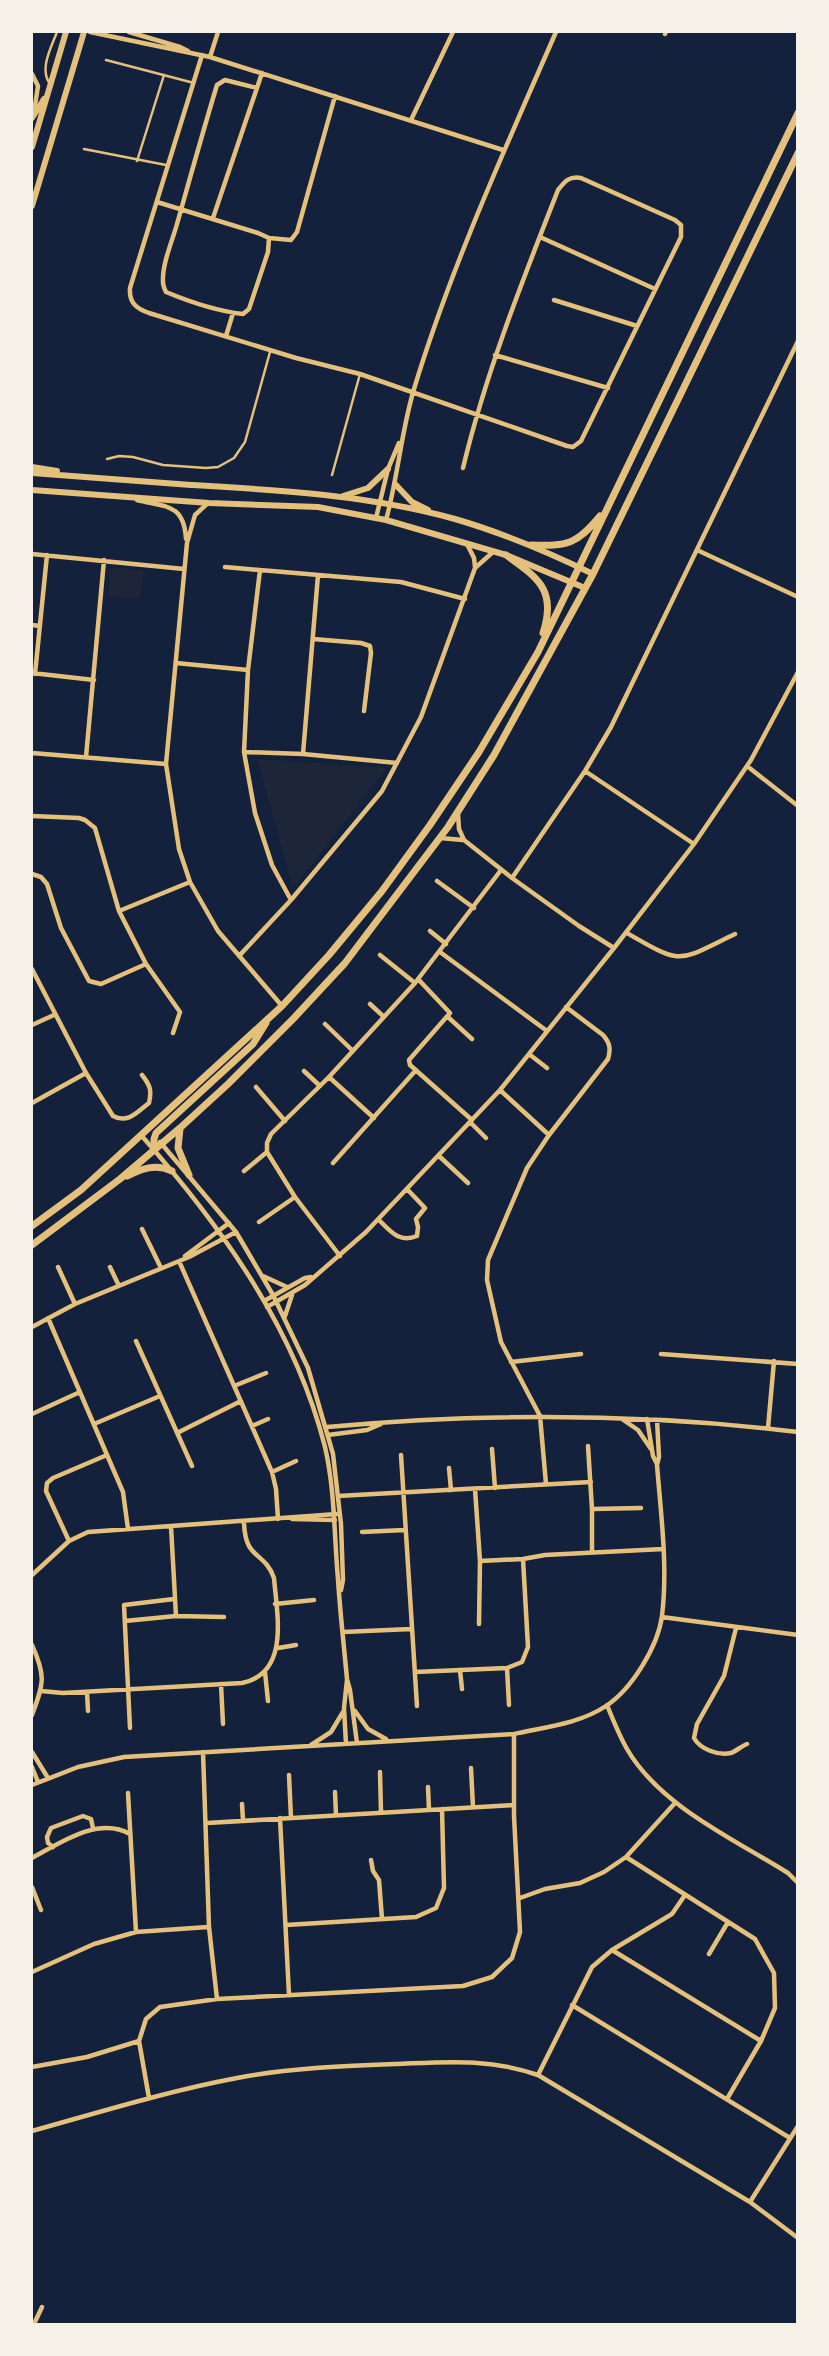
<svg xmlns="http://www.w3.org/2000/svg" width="829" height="2356" viewBox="0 0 829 2356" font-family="Ubuntu,sans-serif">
  <rect width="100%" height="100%" fill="#14213d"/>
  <!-- green -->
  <path fill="#1d2539" d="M113,567L144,571L140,599L109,597V572Z
    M257,759L387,768L293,888Z"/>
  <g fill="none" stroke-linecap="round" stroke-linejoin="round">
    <!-- service -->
    <path stroke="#e5c07b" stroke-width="2.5" d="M106,60L194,83
      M50,84C39,69 51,48 57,32
      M84,149L166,165
      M137,161L164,75
      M107,459L119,456L133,457L163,465L206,468L218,467L234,458L245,442L270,352
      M332,475L360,374"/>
    <!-- minor -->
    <path stroke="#e5c07b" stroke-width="4.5" d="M90,32L210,57L503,150
      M129,32L180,47L188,51
      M665,34L666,32
      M202,55L130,288C129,302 135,308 149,313L296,358L360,374L567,446L573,447L581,441L681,237V225L675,220L581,178C569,176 565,181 558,190C522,282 486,372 463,468
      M210,57L218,32
      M32,74L38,86L34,112
      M411,120L453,32
      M157,202L258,233L269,238L268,252L249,309L243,314C217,311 190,302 166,292C164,288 163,286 163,282C162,264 172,242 177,224C190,178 203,131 217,85L225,80L257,88
      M213,218L262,73
      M540,237L655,289
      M269,238L291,240L297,232L335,96
      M554,300L637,326
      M226,336L233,313
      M495,355L608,388
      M137,500C165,507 184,503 186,539
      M208,503L195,515L187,543L166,764L179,849L190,882L218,931L282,1006
      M376,518L388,469L399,443
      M386,520C398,477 401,432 414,389C451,267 505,149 556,32
      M467,544L474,558L475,567
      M697,550L798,597
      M32,554L184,569
      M225,567L401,582L465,599
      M260,570L248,670L244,752L255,813L272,865L291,900
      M32,625L40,626
      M313,639L361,643L370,646L371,653L364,711
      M176,663L248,670
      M32,673L94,680
      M35,674L47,555
      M244,752L303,754L397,763
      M32,753L166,764
      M303,754L318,575
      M86,757L104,560
      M747,766L798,806
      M585,771L694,844
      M458,814L459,829L464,840L512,878L579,926L614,948
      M32,816L79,818L85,820L95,828L119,911L146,964L180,1012L173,1033
      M440,838L463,840
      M32,874L41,877L47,884L61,928L89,981L101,984L146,964
      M512,878L585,771L611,727L798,341
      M437,881L474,908
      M119,911L190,882
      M430,931L446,944
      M627,933C684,966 677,962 735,934
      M440,952L547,1031
      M380,955L415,983
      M239,956L291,900L382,791L421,717L475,568L493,552
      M32,969L86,1073L113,1116C128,1124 137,1112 149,1103C152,1090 150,1085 142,1075
      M418,979L450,1013L409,1060L410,1065L472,1120
      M370,1004L384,1017
      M448,1017L472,1039
      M325,1024L353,1051
      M32,1025L54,1015
      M529,1054L547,1068
      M304,1071L320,1086
      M329,1077L374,1118
      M256,1087L285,1121
      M500,1090L549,1135
      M32,1103L86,1073
      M470,1122L486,1138
      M141,1135C221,1226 295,1328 325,1447C335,1490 334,1535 338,1579C340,1612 344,1646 347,1679L350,1690L357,1743
      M160,1142L236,1232L273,1295L308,1368L333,1454L341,1524L343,1580L341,1590
      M439,1156L468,1183
      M333,1163L416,1070
      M244,1171L267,1152
      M379,1220C391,1232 399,1243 417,1236L418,1227L416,1219L425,1208L407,1189
      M259,1222L295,1197
      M142,1229L161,1268
      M185,1256L229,1223
      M340,1256L295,1197L267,1152V1143L271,1134L329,1077L415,983L501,870
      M179,1261L272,1472L276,1489L278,1519
      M58,1267L75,1304
      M110,1267L119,1286
      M263,1276L287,1287
      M264,1301L305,1278L311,1277
      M267,1307L305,1285L366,1232L500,1090L614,948L694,844L751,760L798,672
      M285,1316L292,1295
      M48,1318L123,1492L128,1529
      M32,1327L75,1304L189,1257L236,1232
      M136,1341L192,1466
      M661,1354L798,1364
      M511,1362L581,1354
      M234,1386L266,1373
      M32,1414L80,1392
      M622,1419L638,1430L651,1449
      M647,1419L653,1456L657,1464
      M94,1424L160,1396
      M252,1426L268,1419
      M327,1427C483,1413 642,1413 798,1432
      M768,1428L774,1361
      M177,1433L241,1401
      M328,1435L367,1430L381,1424
      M588,1446L592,1509V1552
      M492,1449L495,1488
      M401,1455L417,1706
      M449,1468L451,1490
      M272,1472L296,1461
      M546,1484L540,1416L501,1342L487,1280L488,1260L527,1168L549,1135L608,1059C611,1049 610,1043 603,1035L566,1007
      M475,1489L480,1561L479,1624
      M338,1496L591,1482
      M592,1509L641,1508
      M292,1519L335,1520
      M362,1532L405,1530
      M69,1541L46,1491L47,1483L53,1478L107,1455
      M480,1561L523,1559L545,1555L663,1549
      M32,1575L69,1541L88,1532L337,1514
      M275,1604L314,1600
      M176,1616L224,1617
      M662,1617L798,1635
      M125,1621L176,1616L171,1526
      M736,1628L724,1676L697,1724L694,1738C700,1749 718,1756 731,1753C736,1751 742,1746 747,1744
      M343,1632L411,1629
      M32,1645C46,1676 44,1683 32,1715
      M278,1648L296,1645
      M507,1668L509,1705
      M460,1670L462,1689
      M265,1672L268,1701
      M415,1672L507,1668L522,1662L528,1647L523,1559
      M221,1684L223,1724
      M41,1691L63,1693L242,1683C290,1673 277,1615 274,1578C264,1550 245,1561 244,1522
      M87,1692L88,1711
      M607,1705C613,1720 619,1735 627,1749C660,1806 734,1839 788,1873L798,1883
      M355,1711L368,1729L386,1739
      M130,1728L124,1605L174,1599
      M346,1744L344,1708L347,1680
      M311,1745L331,1732L343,1712
      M32,1752L48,1778
      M203,1752L209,1927L217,1999
      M32,1767L38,1782
      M471,1768L473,1807
      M380,1772L381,1812
      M289,1775L291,1818
      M32,1785L78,1767L124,1757L514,1734C545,1727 579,1724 606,1706C632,1689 658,1646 662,1616C668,1567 661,1515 657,1465L659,1457L657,1420
      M428,1787L429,1810
      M335,1792L336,1815
      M128,1793L136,1932
      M242,1804L243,1820
      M280,1818L289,1995
      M207,1823L514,1805
      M53,1847L48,1843L47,1837L51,1828L83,1816L91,1819L93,1828
      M626,1857L755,1939L774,1973L775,2008L761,2041L727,2099
      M32,1858C60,1843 98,1816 130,1834
      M371,1860L373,1871L379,1880L382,1919
      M32,1887L41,1910
      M520,1898L545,1889L580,1883L604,1872L626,1857L675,1803
      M286,1925L416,1917L436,1908L444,1888L442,1809
      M612,1950L761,2041
      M709,1954L728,1922
      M32,1972L94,1944L136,1932L208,1927
      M572,2005L790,2138
      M32,2067L87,2057L139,2041
      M538,2075L592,1967L612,1950L672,1914L685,1895
      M149,2098L139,2041L146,2019L160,2007L217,1999L463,1986L492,1977L512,1958L520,1932L514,1816V1734
      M32,2131C100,2112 168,2091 237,2078C289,2068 343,2066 396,2064C447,2062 489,2058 538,2075L750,2202L798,2238
      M750,2202L798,2126
      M34,2324L42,2307"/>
    <!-- tertiary -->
    <path stroke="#e5c07b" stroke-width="6" d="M32,118L44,99
      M32,147L66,32
      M32,206L84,32
      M32,467L57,471
      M32,473C85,477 138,481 191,485C279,490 369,495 455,519C503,533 548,552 593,574
      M395,484L412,502L428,510
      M32,490L209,503L318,507L386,520L506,555L585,588
      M343,496L368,488L388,469"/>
    <!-- secondary -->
    <path stroke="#e5c07b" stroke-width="7" d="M531,545C568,546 576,545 600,516
      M506,555C538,578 557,590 543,633
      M180,1129L178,1148L189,1175
      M154,1150V1139L156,1133L253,1044L266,1023
      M127,1176C142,1169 155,1163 172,1171
      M32,1226L81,1190L282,1006L329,955L382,891L430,825L479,752L538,652L798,113
      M32,1245L120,1179L180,1128L228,1084L294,1018L345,963L448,827L494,755L593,574L798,153"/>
  </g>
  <!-- border -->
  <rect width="829" height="2356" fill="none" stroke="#f6f1e7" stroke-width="66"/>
</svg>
